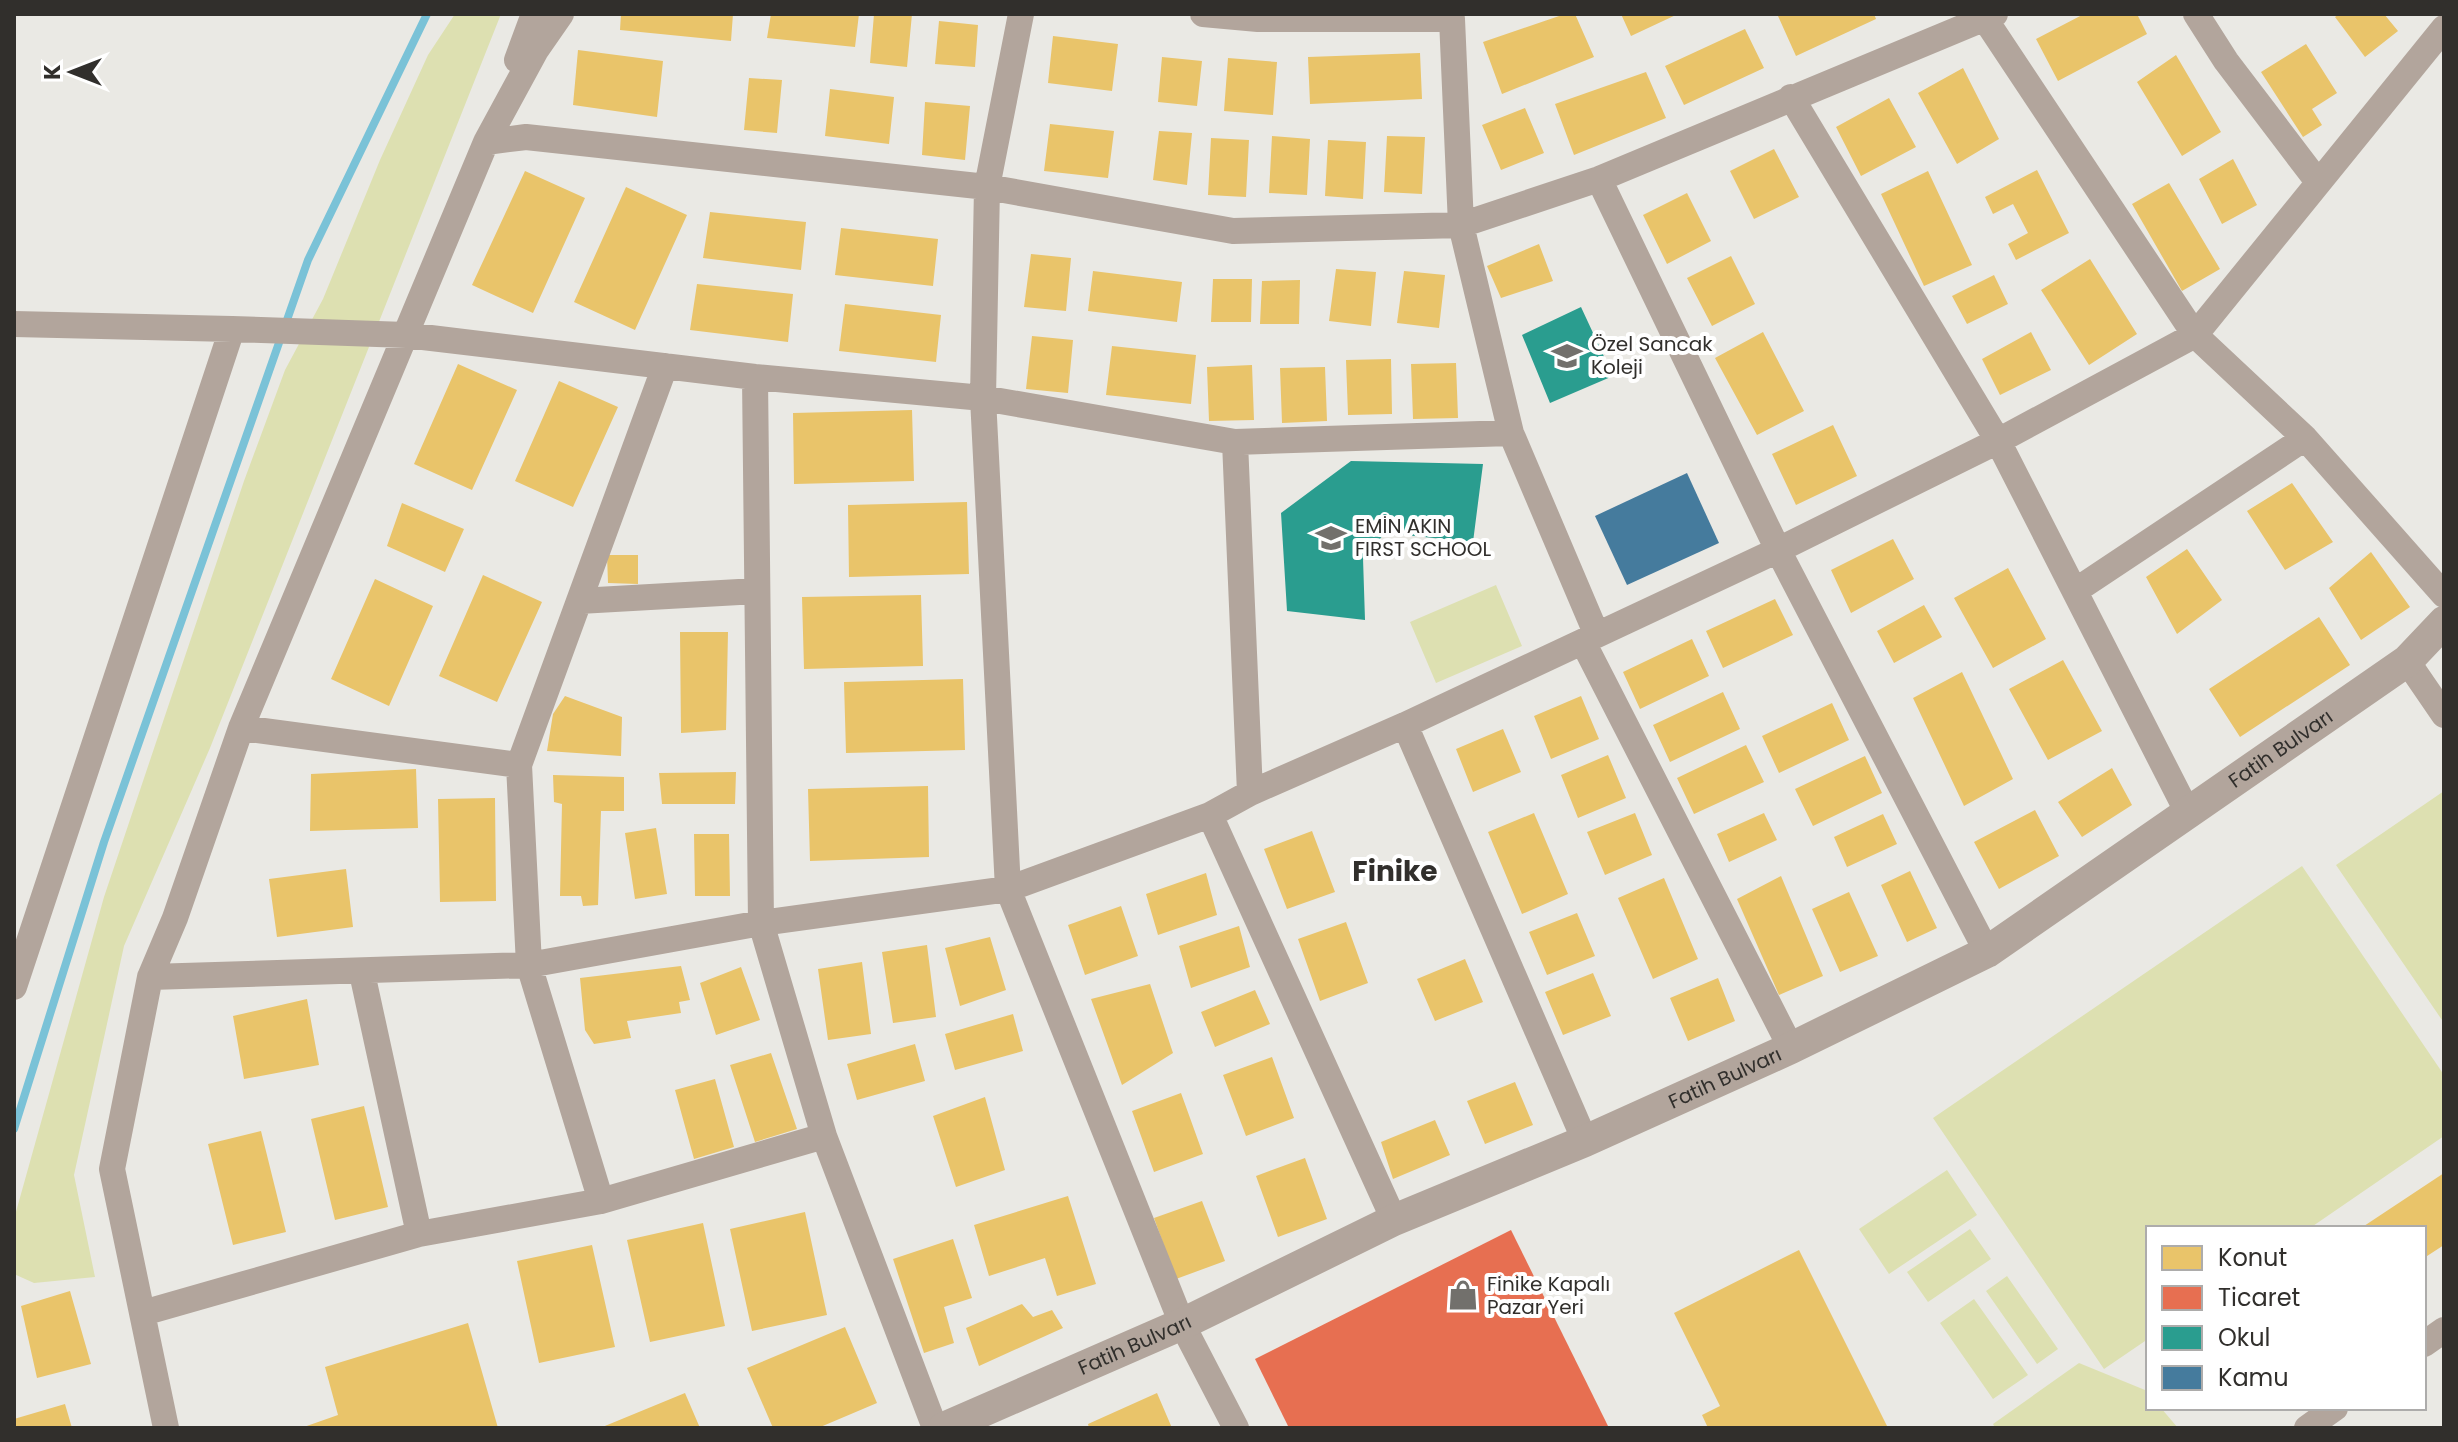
<svg xmlns="http://www.w3.org/2000/svg" width="2458" height="1442" viewBox="0 0 2458 1442" font-family="Poppins,sans-serif">
  <rect width="100%" height="100%" fill="#eae9e4"/>
  <!-- green -->
  <path fill="#dde0b1" d="M455,14H501L210,748L124,946L74,1175L95,1277L34,1283L14,1274V1219L104,897L244,481L285,370L323,299L380,160L428,55Z
    M1496,585L1522,646L1436,683L1410,622Z
    M2444,791V1023L2336,865Z
    M2302,866L2444,1075V1136L2310,1228H2148V1339L2104,1369L1933,1118Z
    M1947,1170L1977,1215L1889,1274L1859,1229Z
    M1970,1229L1991,1259L1928,1302L1907,1272Z
    M2007,1276L2058,1349L2037,1364L1986,1291Z
    M1974,1299L2028,1375L1993,1399L1940,1323Z
    M2079,1363L2145,1390L2148,1408H2161L2178,1428H1995L1993,1424Z"/>
  <!-- homes -->
  <path fill="#e9c46a" d="M621,14H733L731,41L620,30Z
    M771,14H859L855,47L767,38Z
    M874,14H912L907,67L870,63Z
    M1565,14H1575L1594,57L1502,94L1483,42Z
    M1621,14H1678L1631,36Z
    M1783,14H1874L1876,19L1796,56L1778,16Z
    M2084,14H2137L2147,34L2058,81L2036,39Z
    M2339,14H2384L2398,31L2365,57L2335,17Z
    M939,21L978,25L975,67L935,64Z
    M1745,29L1764,68L1684,105L1665,66Z
    M1053,36L1118,44L1112,91L1048,83Z
    M2306,44L2337,93L2312,109L2322,125L2303,137L2261,72Z
    M578,50L663,61L657,117L573,105Z
    M1420,53L1422,99L1310,104L1308,57Z
    M2176,55L2221,132L2182,156L2137,82Z
    M1162,57L1202,61L1197,106L1158,102Z
    M1228,58L1277,62L1273,115L1224,111Z
    M1963,68L1999,139L1957,164L1918,93Z
    M1646,72L1666,118L1574,155L1555,104Z
    M749,78L782,80L777,133L744,130Z
    M830,89L894,97L889,144L825,136Z
    M1889,98L1916,147L1861,176L1836,127Z
    M925,102L970,106L965,160L922,155Z
    M1525,108L1544,153L1501,170L1482,125Z
    M1050,124L1114,131L1108,178L1044,171Z
    M1159,131L1192,133L1187,185L1153,180Z
    M1272,136L1310,139L1307,195L1269,193Z
    M1387,136L1425,137L1422,194L1384,192Z
    M1211,138L1249,140L1246,197L1208,195Z
    M1328,140L1366,142L1363,199L1325,196Z
    M1774,149L1799,197L1754,219L1730,171Z
    M2233,159L2257,205L2222,224L2199,179Z
    M2037,170L2069,233L2016,260L2008,244L2028,233L2013,204L1993,214L1985,197Z
    M525,171L585,198L533,313L472,285Z
    M1928,171L1972,265L1924,286L1881,194Z
    M2169,183L2220,269L2182,291L2132,204Z
    M626,187L687,215L635,330L574,302Z
    M1687,193L1711,241L1667,264L1643,215Z
    M710,212L806,222L801,270L703,258Z
    M841,228L938,239L933,286L835,275Z
    M1539,244L1553,281L1501,298L1487,266Z
    M1031,254L1071,258L1066,311L1024,307Z
    M1731,256L1755,304L1712,326L1687,278Z
    M2090,259L2137,334L2089,365L2041,290Z
    M1336,269L1376,272L1371,326L1329,321Z
    M1093,271L1182,282L1177,322L1088,311Z
    M1404,271L1445,275L1439,328L1397,323Z
    M1994,275L2008,304L1967,324L1952,296Z
    M1213,279H1252L1251,322H1211Z
    M1300,280L1299,324H1260L1262,281Z
    M697,284L793,294L788,342L690,330Z
    M845,304L941,315L936,362L839,351Z
    M1763,332L1804,411L1757,435L1715,358Z
    M2031,332L2051,370L2000,395L1982,359Z
    M1032,336L1073,340L1068,393L1026,389Z
    M1112,346L1196,355L1191,404L1106,395Z
    M1391,359L1392,414L1348,415L1346,360Z
    M1456,363L1458,418L1413,419L1411,364Z
    M458,364L517,390L472,490L414,464Z
    M1252,365L1254,420L1209,421L1207,367Z
    M1325,367L1327,421L1282,423L1280,368Z
    M559,381L618,407L573,507L515,481Z
    M912,410L914,481L794,484L793,413Z
    M1833,425L1857,476L1796,505L1772,454Z
    M2292,483L2333,542L2285,570L2247,511Z
    M967,502L969,574L849,577L848,505Z
    M402,503L464,529L445,572L387,546Z
    M1893,539L1914,579L1851,613L1831,570Z
    M2187,549L2222,600L2177,634L2146,577Z
    M2371,552L2410,607L2361,640L2329,588Z
    M607,555H638V584L608,583Z
    M2008,568L2046,639L1993,668L1954,598Z
    M483,575L542,602L497,702L439,676Z
    M375,579L433,606L389,706L331,679Z
    M921,595L923,666L804,669L802,597Z
    M1775,599L1793,635L1723,668L1706,631Z
    M1924,605L1942,637L1894,663L1877,631Z
    M2319,617L2350,665L2240,737L2209,689Z
    M680,632H728L726,730L681,733Z
    M1692,639L1709,676L1640,709L1623,672Z
    M2063,660L2102,731L2048,760L2009,689Z
    M1962,672L2013,779L1964,806L1913,698Z
    M963,679L965,750L846,753L844,682Z
    M1723,692L1740,729L1670,762L1653,725Z
    M565,696L622,717L621,756L547,751L553,714Z
    M1581,696L1599,739L1551,759L1534,716Z
    M1832,703L1849,740L1779,773L1762,736Z
    M1503,729L1521,772L1473,792L1456,749Z
    M1746,745L1764,782L1694,814L1677,778Z
    M1608,755L1626,798L1578,818L1561,775Z
    M1865,756L1882,793L1813,826L1795,789Z
    M2112,768L2132,805L2082,837L2058,802Z
    M416,769L418,828L310,831L311,774Z
    M736,772L735,804H662L659,773Z
    M553,775L624,777V811H601L598,905L583,906L581,896H560L562,804L554,802Z
    M928,786L929,857L810,861L808,789Z
    M495,798L496,901L440,902L438,799Z
    M2035,810L2059,856L1999,889L1974,842Z
    M1534,813L1568,894L1522,914L1488,832Z
    M1635,813L1652,855L1605,875L1587,832Z
    M1764,813L1777,840L1729,862L1717,834Z
    M1883,814L1897,844L1847,867L1834,837Z
    M656,828L667,894L635,899L625,833Z
    M1312,831L1335,892L1287,909L1264,849Z
    M694,834H729L730,896H695Z
    M346,869L353,927L277,937L269,879Z
    M1910,871L1937,928L1907,942L1881,885Z
    M1206,873L1217,915L1158,935L1146,894Z
    M1781,876L1823,976L1779,995L1737,899Z
    M1664,878L1698,959L1653,979L1618,898Z
    M1849,892L1878,956L1840,972L1812,909Z
    M1121,906L1138,956L1085,975L1068,925Z
    M1577,913L1595,956L1547,975L1529,932Z
    M1346,922L1368,983L1320,1001L1298,939Z
    M1239,926L1250,967L1191,988L1179,946Z
    M990,937L1006,990L960,1006L945,948Z
    M927,945L936,1017L893,1023L882,952Z
    M1465,959L1483,1002L1435,1021L1417,979Z
    M862,962L871,1034L828,1040L818,969Z
    M681,966L690,1000L679,1002L681,1013L627,1021L631,1038L594,1044L585,1030L580,978Z
    M741,967L760,1020L716,1035L700,983Z
    M1593,973L1611,1016L1563,1035L1545,992Z
    M1718,978L1735,1021L1688,1041L1670,998Z
    M1150,984L1173,1053L1122,1085L1091,999Z
    M1255,990L1270,1024L1215,1047L1201,1012Z
    M307,999L319,1065L244,1079L233,1016Z
    M1013,1014L1023,1051L955,1070L945,1034Z
    M915,1044L925,1081L857,1100L847,1064Z
    M771,1053L797,1129L755,1142L730,1065Z
    M1272,1057L1294,1118L1246,1136L1223,1075Z
    M715,1079L734,1147L694,1159L675,1090Z
    M1515,1082L1533,1125L1485,1144L1467,1101Z
    M1181,1093L1203,1154L1154,1172L1132,1111Z
    M985,1097L1005,1170L956,1187L933,1116Z
    M364,1106L388,1207L335,1220L311,1119Z
    M1435,1120L1450,1155L1393,1179L1381,1142Z
    M261,1131L286,1232L233,1245L208,1144Z
    M1305,1158L1327,1219L1278,1237L1256,1176Z
    M2444,1173V1245L2424,1258V1228H2361Z
    M1068,1196L1096,1284L1057,1296L1045,1258L989,1276L974,1225Z
    M1202,1201L1225,1261L1176,1279L1154,1218Z
    M805,1212L827,1315L752,1331L730,1229Z
    M703,1223L725,1326L650,1342L627,1240Z
    M953,1239L972,1298L944,1307L954,1343L924,1353L893,1259Z
    M592,1245L615,1347L539,1363L517,1261Z
    M1799,1250L1888,1428H1708L1702,1415L1720,1406L1674,1313Z
    M70,1291L91,1364L37,1378L21,1306Z
    M1022,1304L1033,1317L1052,1310L1063,1328L979,1366L966,1328Z
    M468,1323L498,1428H301L338,1415L325,1367Z
    M845,1327L877,1403L818,1428H773L747,1368Z
    M685,1393L700,1428H600Z
    M1157,1393L1172,1428H1089L1088,1424Z
    M65,1404L72,1428H14V1419Z"/>
  <!-- shops -->
  <path fill="#e76f51" d="M1511,1230L1609,1428H1289L1255,1359Z"/>
  <!-- schools -->
  <path fill="#2a9d8f" d="M1581,307L1613,376L1550,403L1522,335Z
    M1351,461L1483,464L1473,542L1385,533L1363,558L1365,620L1287,611L1281,513Z"/>
  <!-- public -->
  <path fill="#457b9d" d="M1687,473L1719,543L1627,585L1595,516Z"/>
  <g fill="none" stroke-linecap="round" stroke-linejoin="round">
    <!-- stream -->
    <path stroke="#7ac2d7" stroke-width="8" d="M14,1129L104,842L308,260L427,14"/>
    <!-- minor -->
    <path stroke="#b2a59c" stroke-width="26" d="M1021,14L987,187L983,398L1008,889L1182,1324L1236,1428
      M1203,14L1258,19H1452L1461,225L1511,433L1596,633
      M2196,14L2226,61L2318,182
      M1985,19L2195,335L2305,438L2444,595
      M517,60L534,14
      M1791,97L1998,441L2189,815
      M486,142L536,50L561,14
      M1599,179L1778,550L1987,952
      M14,324L232,329L14,987
      M232,329L406,335L755,377L983,398L1235,442L1511,433
      M755,377L761,923L824,1136L935,1428
      M1235,442L1250,793
      M2075,591L2305,438
      M579,601L757,591
      M1583,642L1791,1048
      M2407,661L2444,715
      M1405,725L1585,1141
      M241,728L519,765
      M1210,815L1394,1220
      M362,973L419,1234
      M150,977L529,965L761,923L1008,889L1210,815L1250,793L1405,725L1778,550L1998,441L2195,335L2444,28
      M601,1201L529,965L519,765L665,366
      M143,1313L419,1234L601,1201L824,1136
      M2424,1344L2444,1330
      M166,1428L112,1169L150,977L175,918L241,728L486,142L526,137L987,187L1233,231L1461,225L1599,179L1995,14
      M2307,1428L2335,1408"/>
    <!-- tertiary -->
    <path stroke="#b2a59c" stroke-width="32" id="s1" d="M944,1428L1182,1324L1394,1220L1585,1141L1791,1048L1987,952L2407,661L2444,622"/>
  </g>
  <!-- icons -->
  <defs>
    <g id="school-bare" transform="scale(2.4)"><path d="M0-5L7-2L0 1L-7-2ZM-4 1L0 2.5L4 1V4Q0 6-4 4Z" fill="#72706c" stroke="#fff" stroke-width="2.5" paint-order="stroke"/></g>
    <g id="shop-bare" transform="scale(2.4)"><path d="M-5-2.5h2.3a2.7 3.5 0 0 1 5.4 0H5L5.5 6h-11ZM-1.5-2.5h3a1.5 2.3 0 0 0-3 0Z" fill="#72706c" stroke="#fff" stroke-width="2.5" paint-order="stroke"/></g>
  </defs>
  <g fill-rule="evenodd">
    <use href="#school-bare" x="1567" y="356"/>
    <use href="#school-bare" x="1331" y="538"/>
    <use href="#shop-bare" x="1463" y="1295"/>
  </g>
  <g text-anchor="middle" stroke-width="8" stroke-linejoin="round" paint-order="stroke">
    <!-- poi labels -->
    <g font-size="20" fill="#312f2c" stroke="#fff" text-anchor="start">
      <text x="1591" y="351">Özel Sancak<tspan x="1591" dy="23">Koleji</tspan></text>
      <text x="1355" y="533">EMİN AKIN<tspan x="1355" dy="23">FIRST SCHOOL</tspan></text>
      <text x="1487" y="1291">Finike Kapalı<tspan x="1487" dy="23">Pazar Yeri</tspan></text>
    </g>
    <!-- street labels -->
    <g font-size="20" fill="#312f2c" stroke="#fff">
      <text dy="7" stroke="none"><textPath href="#s1" startOffset="1504">Fatih Bulvarı</textPath></text>
      <text dy="7" stroke="none"><textPath href="#s1" startOffset="856">Fatih Bulvarı</textPath></text>
      <text dy="7" stroke="none"><textPath href="#s1" startOffset="208">Fatih Bulvarı</textPath></text>
    </g>
    <!-- district labels -->
    <g font-size="28" font-weight="bold" fill="#312f2c" stroke="#fff">
      <text x="1395" y="881">Finike</text>
    </g>
  </g>
  <!-- border -->
  <rect width="2458" height="1442" fill="none" stroke="#312f2c" stroke-width="32"/>
  <!-- legend -->
  <rect x="2146" y="1226" width="280" height="184" fill="#ffffff" stroke="#adacab" stroke-width="2"/>
  <rect x="2162" y="1246" width="40" height="24" fill="#e9c46a" stroke="#adacab" stroke-width="2"/>
  <text x="2218" y="1266" font-size="24" fill="#312f2c">Konut</text>
  <rect x="2162" y="1286" width="40" height="24" fill="#e76f51" stroke="#adacab" stroke-width="2"/>
  <text x="2218" y="1306" font-size="24" fill="#312f2c">Ticaret</text>
  <rect x="2162" y="1326" width="40" height="24" fill="#2a9d8f" stroke="#adacab" stroke-width="2"/>
  <text x="2218" y="1346" font-size="24" fill="#312f2c">Okul</text>
  <rect x="2162" y="1366" width="40" height="24" fill="#457b9d" stroke="#adacab" stroke-width="2"/>
  <text x="2218" y="1386" font-size="24" fill="#312f2c">Kamu</text>
  <!-- north arrow -->
  <g transform="translate(72 72) rotate(270)" stroke="#ffffff" stroke-width="6" paint-order="stroke">
  <path d="M0-6L14 30L0 20L-14 30Z" fill="#312f2c"/>
  <text y="-12" font-size="22" font-weight="bold" text-anchor="middle" fill="#312f2c">K</text>
  </g>
</svg>
